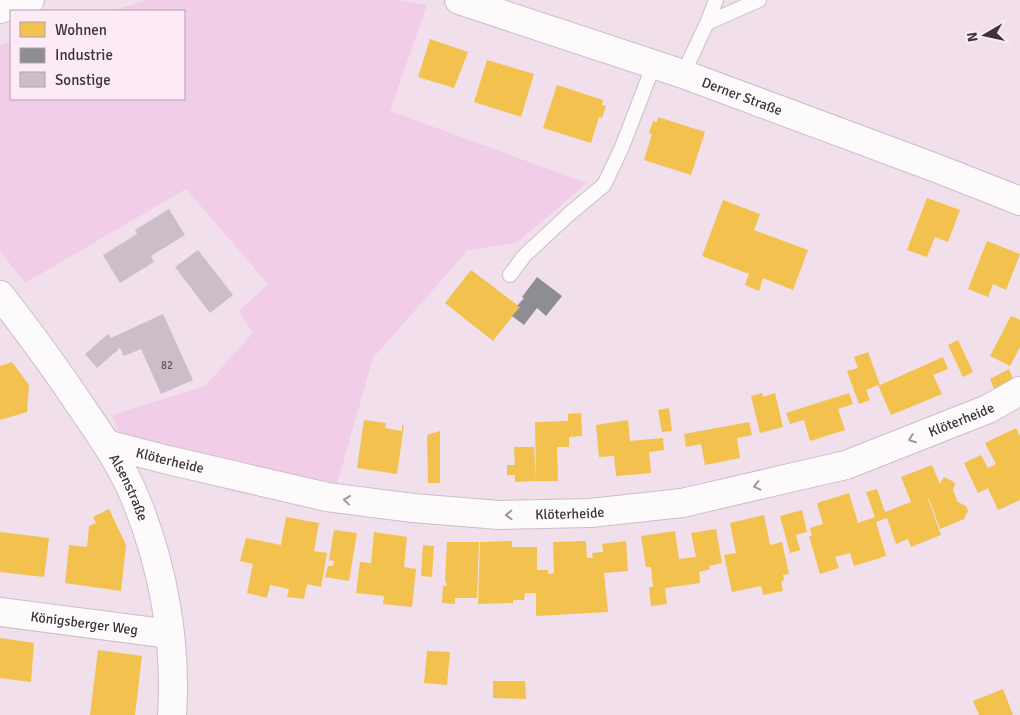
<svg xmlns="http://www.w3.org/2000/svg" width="1020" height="715" viewBox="0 0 1020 715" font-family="Signika,sans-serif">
  <rect width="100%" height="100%" fill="#f1dfec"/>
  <!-- green -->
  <path fill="#f2cde8" d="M148,0H396L427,5L390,111L587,183L516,243L468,250L373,358L337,484L122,440L112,415L205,386L253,333L239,311L268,284L186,189L25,283L0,251V45L11,42V99H184V11H111Z"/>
  <!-- homes -->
  <path fill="#f2c14e" d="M430,39L468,52L454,88L418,77Z
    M487,60L534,74L521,117L474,102Z
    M557,85L603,100L602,105L606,106L602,118L599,117L591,143L543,128Z
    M658,117L705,132L691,175L644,160L652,134L649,133L653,121L657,122Z
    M927,198L960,210L948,242L935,237L927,257L907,250Z
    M723,200L760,214L754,230L808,250L793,290L763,278L759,291L745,285L749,274L702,256Z
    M987,241L1020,254L1006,290L993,284L988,297L968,289Z
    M471,270L520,307L493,341L445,303Z
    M1011,316L1020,320V347L1010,366L990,356Z
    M958,340L973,372L963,377L948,345Z
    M868,352L880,385L943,357L948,369L933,375L942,394L891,415L878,385L866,390L870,400L859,404L847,371L858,368L854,357Z
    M12,362L29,385L27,412L0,420V366Z
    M1009,369L1013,379L994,389L990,379Z
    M762,393L763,397L775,393L783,427L760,433L751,396Z
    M849,393L853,404L838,409L845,430L810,441L804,420L790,424L786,413Z
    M669,408L672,431L662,432L658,410Z
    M581,413L582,436L569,437V447H557L558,481H536L535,422L568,421V414Z
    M364,420L386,423L385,428L402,431V425H404L397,474L357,468Z
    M628,420L630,441L663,438L664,450L649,452L651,473L616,476L614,456L599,457L596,425Z
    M749,422L752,435L737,438L740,458L705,465L701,444L686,447L684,434Z
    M1016,428L1020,436V500L998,510L988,488L978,493L964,463L981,455L988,468L996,464L985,443Z
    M440,431V483H428L427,435Z
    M514,447H534L536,481L515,482V475H507V465H515Z
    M932,465L940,484L944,477L954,482L955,485L953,490L958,502L966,506L968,511L964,519L940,529L929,499H928L941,535L911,547L908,539L896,544L887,518L876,522L886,556L854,566L850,553L835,557L839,568L820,574L809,536H812L810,528L823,524L817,503L849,493L858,523L875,517L866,492L877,489L885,512L911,502L901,477Z
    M109,509L126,545L121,591L65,583L69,545L87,547L89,526L96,523L93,517Z
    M802,510L807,532L796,535L800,550L790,553L780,516Z
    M764,515L770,545L782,542L789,574L783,575L784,580L781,582L783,591L763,595L761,586L732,592L724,555L736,553L730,523Z
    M286,517L319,523L314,551L327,553L321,587L307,584L304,599L287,597L289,589L270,585L267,598L247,593L253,564L240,561L246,538L281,545Z
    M716,529L722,563L709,566L710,569L699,572L700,583L665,588L667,604L651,606L649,587H653L651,567H646L641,536L675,531L679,559L696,557L691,533Z
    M334,530L357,533L349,581L325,577L328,566H333L334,561L329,560Z
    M0,532L49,538L44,577L0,572Z
    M374,532L407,537L404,567L416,569L412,607L383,604L384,596L356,593L360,562L371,563Z
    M512,541V547H537V570H548V574L554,573L553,542L586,541L587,558H593L592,553L603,552L602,544L626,541L628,571L604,573L608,612L536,616V593H525L524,600H513V603L478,604L480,542Z
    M447,542H479L477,598H455V604L442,603L443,586H447L445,580Z
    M423,545L434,546L432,577L421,576Z
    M0,638L34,643L31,682L0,678Z
    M98,650L142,656L135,715H90Z
    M427,651L450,652L447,685L424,683Z
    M493,681H525L526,699L493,698Z
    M1003,689L1013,715H979L973,701Z"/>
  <!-- industry -->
  <path fill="#8d8d92" d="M537,277L562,296L546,316L537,308L524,325L512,316L520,307L517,306L524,298L522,297Z"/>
  <!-- building -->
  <path fill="#ccbec8" d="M169,209L185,235L151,256L154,262L120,283L103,255L137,234L135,230Z
    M198,250L233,295L210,313L175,267Z
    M163,314L193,380L161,394L141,349L124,356L120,348L97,368L85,354L108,334L111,338Z"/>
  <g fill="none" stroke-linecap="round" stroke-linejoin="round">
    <!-- lane casing -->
    <g stroke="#ccbec8" stroke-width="16">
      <path id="lane" d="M707,23L716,0
        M683,74L707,23L759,0
        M510,275L524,256L568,215L604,185L622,147L654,64"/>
    </g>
    <!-- street casing -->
    <g stroke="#ccbec8" stroke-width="30">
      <g id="street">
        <path id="s1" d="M0,295C29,332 56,369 82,408C102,437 123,467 136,500C163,566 177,643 172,715"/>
        <path id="s2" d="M106,444L168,460L327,497L413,508L499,515L590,513L682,503L846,465L988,409L1020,391"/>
        <path id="s3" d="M0,612L170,634"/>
      </g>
    </g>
    <!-- secondary casing -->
    <g stroke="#ccbec8" stroke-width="30">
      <g id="secondary">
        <path id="s4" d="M459,0L683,74L936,168L1020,201"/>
        <path d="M0,9L30,0"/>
      </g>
    </g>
    <!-- lane -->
    <use href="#lane" stroke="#fdfafc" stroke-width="14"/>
    <!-- street -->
    <use href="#street" stroke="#fdfafc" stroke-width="28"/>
    <!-- secondary -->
    <use href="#secondary" stroke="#fdfafc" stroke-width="28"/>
  </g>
  <!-- one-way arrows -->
  <defs><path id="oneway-chevron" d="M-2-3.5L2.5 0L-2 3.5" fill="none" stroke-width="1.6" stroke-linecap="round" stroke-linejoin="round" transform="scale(1.25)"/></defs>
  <g stroke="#9e969c">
    <use href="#oneway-chevron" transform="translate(912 439) rotate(159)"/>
    <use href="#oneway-chevron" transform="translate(757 486) rotate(167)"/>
    <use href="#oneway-chevron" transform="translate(347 500) rotate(-173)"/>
    <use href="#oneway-chevron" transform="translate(509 515) rotate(178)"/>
  </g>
  <g text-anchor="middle" stroke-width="5" stroke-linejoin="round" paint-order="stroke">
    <!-- number labels -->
    <g font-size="11" fill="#62555e">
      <text x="167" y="369">82</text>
    </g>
    <!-- street labels -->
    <g font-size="14" fill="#3e323b" stroke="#fdeaf7">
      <text dy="5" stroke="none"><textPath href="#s4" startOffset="299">Derner Straße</textPath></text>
      <text dy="5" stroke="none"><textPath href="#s2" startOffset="876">Klöterheide</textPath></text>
      <text dy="5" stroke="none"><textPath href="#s2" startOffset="66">Klöterheide</textPath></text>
      <text dy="5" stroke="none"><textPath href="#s1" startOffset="232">Alsenstraße</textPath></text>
      <text dy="5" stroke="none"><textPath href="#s2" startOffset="471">Klöterheide</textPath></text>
      <text dy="5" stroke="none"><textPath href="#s3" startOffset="85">Königsberger Weg</textPath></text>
    </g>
  </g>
  <!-- legend -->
  <rect x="10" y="10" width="175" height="90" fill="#fdeaf7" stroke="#b1a0ac"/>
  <rect x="20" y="22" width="25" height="15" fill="#f2c14e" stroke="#b1a0ac"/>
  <text x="55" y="35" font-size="15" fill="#3e323b">Wohnen</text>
  <rect x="20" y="48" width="25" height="15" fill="#8d8d92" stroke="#b1a0ac"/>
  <text x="55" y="60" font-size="15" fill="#3e323b">Industrie</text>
  <rect x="20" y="72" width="25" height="15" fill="#ccbec8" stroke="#b1a0ac"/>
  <text x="55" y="85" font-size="15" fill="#3e323b">Sonstige</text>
  <!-- north arrow -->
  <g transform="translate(985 35) rotate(261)" stroke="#fdeaf7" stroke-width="4" paint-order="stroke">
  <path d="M0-4L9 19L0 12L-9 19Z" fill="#3e323b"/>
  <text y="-8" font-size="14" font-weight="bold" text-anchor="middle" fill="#3e323b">N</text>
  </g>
</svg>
